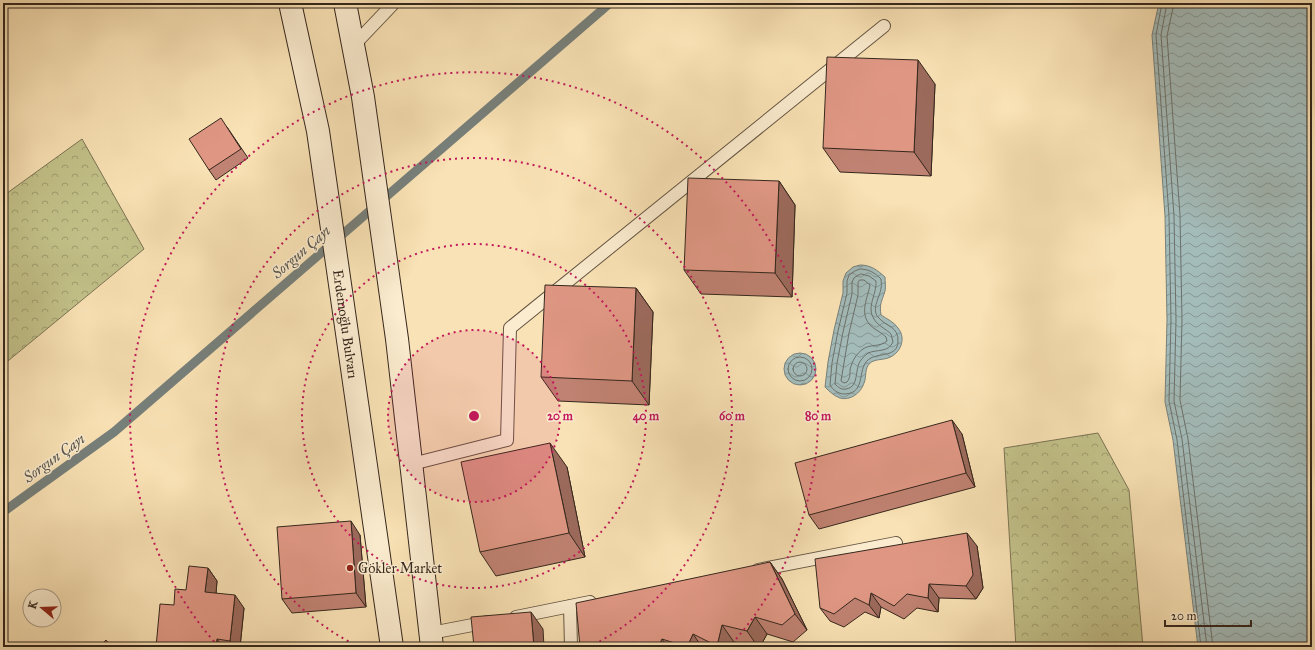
<svg xmlns="http://www.w3.org/2000/svg" width="1315" height="650" viewBox="0 0 1315 650" font-family="'IM FELL Great Primer',serif">
  <defs>
    <pattern id="forest-crowns" width="20" height="18" patternUnits="userSpaceOnUse"><rect width="20" height="18" fill="#c3c28a"/><path d="M2 6a3 3 0 1 1 6 0M12 15a3 3 0 1 1 6 0" fill="none" stroke="#9f9e70"/></pattern>
    <pattern id="water-waves" width="16" height="10" patternUnits="userSpaceOnUse"><rect width="16" height="10" fill="#a3bbb9"/><path d="M0 5q4-4 8 0t8 0" fill="none" stroke="#869896"/></pattern>
  </defs>
  <rect width="100%" height="100%" fill="#f9e2b5"/>
  <filter id="stains"><feTurbulence type="fractalNoise" baseFrequency=".005" numOctaves="4"/><feColorMatrix values="0 0 0 0 .2 0 0 0 0 .09 0 0 0 0 .02 0 0 0 .5 -.17"/></filter>
  <radialGradient id="worn" r=".72"><stop offset=".6" stop-color="#630" stop-opacity="0"/><stop offset="1" stop-color="#630" stop-opacity=".3"/></radialGradient>
  <!-- forest -->
  <path fill="url(#forest-crowns)" stroke="#7c7454" d="M82,139L144,249L3,365V196Z
    M1098,433L1129,490L1143,647H1016L1004,448Z"/>
  <!-- water -->
  <path fill="url(#water-waves)" stroke="#77807b" d="M1159,3H1312V647H1198L1173,440L1165,402L1167,320L1165,216L1152,35Z
    M860,265C871,265 877,270 885,277C885,282 886,287 885,291C882,301 879,304 881,315C887,319 894,322 898,328C907,339 900,354 888,358C882,360 875,359 870,363C864,369 867,376 864,383C861,393 850,401 840,398C834,396 829,391 825,387L828,362L834,330L843,293V281L846,273L853,267Z
    M784 369a16 16 0 1 1 32 0a16 16 0 1 1-32 0Z"/>
  <g fill="none" stroke-linecap="round" stroke-linejoin="round">
    <!-- shore -->
    <path stroke="#6c716b" stroke-width="1" d="M1162,3L1156,35L1169,216L1171,320L1169,401L1177,440L1201,647
      M1167,3L1161,35L1174,216L1176,320L1174,401L1182,439L1207,647
      M1174,3L1167,36L1180,215L1182,320L1180,400L1188,439L1213,647
      M860,269C869,269 875,273 881,279C881,282 882,285 881,288C880,297 871,309 878,317C886,327 899,326 898,342C897,357 880,353 871,358C855,366 868,393 845,394C838,394 833,390 830,385L832,363L838,331L847,293V281L849,275L855,271Z
      M861,274L869,276L876,281C877,294 866,307 874,319C877,325 886,329 891,334L893,342C888,353 877,349 868,353C865,355 863,358 861,360C854,368 860,387 846,389C841,390 838,387 835,384L837,363L843,332L852,294V282L854,278Z
      M860,280H864L870,285C868,297 859,313 870,325C875,330 881,332 886,337L887,341C881,347 870,344 863,349C856,354 852,361 850,370C850,375 850,378 847,382L844,383L841,381L849,333L858,295V283Z
      M788 369a12 12 0 1 1 24 0a12 12 0 1 1-24 0Z
      M793 369a7 7 0 1 1 14 0a7 7 0 1 1-14 0Z"/>
    <!-- stream -->
    <path stroke="#77807b" stroke-width="9" d="M3,512L114,432L610,3"/>
    <!-- service casing -->
    <g stroke="#665643" stroke-width="14">
      <path id="service" d="M353,46L392,5L391,3
        M412,464L507,440L510,328L884,26
        M758,570L896,543
        M570,606L571,647
        M516,617L590,602
        M431,633L488,622"/>
    </g>
    <!-- secondary casing -->
    <g stroke="#35271d" stroke-width="24">
      <g id="secondary">
        <path id="s1" d="M290,3L318,131L392,647"/>
        <path d="M345,3L363,97L397,339L432,647"/>
      </g>
    </g>
    <!-- service -->
    <use href="#service" stroke="#fbeccf" stroke-width="12"/>
    <!-- secondary -->
    <use href="#secondary" stroke="#fbeccf" stroke-width="22"/>
  </g>
  <!-- wall -->
  <path fill="#c08272" stroke="#35271d" d="M935,84L931,176L840,172L823,148Z
    M227,127L248,158L216,180L209,170Z
    M779,181L795,205L792,297L701,294L684,270Z
    M636,288L653,312L649,405L558,401L541,377Z
    M962,434L975,487L819,529L809,515Z
    M567,467L585,557L496,576L480,552Z
    M360,535L366,607L292,613L282,599Z
    M977,546L983,588L976,599L939,598L938,612L917,608L904,619L881,607L879,618L865,612L844,627L830,621L820,608Z
    M770,562L782,579L807,630L793,642L767,634L760,647H755L734,642L733,647H580Z
    M208,568L217,581L216,593L244,608L240,647H156L174,605Z"/>
  <!-- shaded-wall -->
  <path fill="#9c6a5c" stroke="#35271d" d="M918,60L935,84L931,176L914,152Z
    M779,181L795,205L792,297L775,273Z
    M636,288L653,312L649,405L632,381Z
    M952,420L962,434L975,487L966,473Z
    M550,443L567,467L585,557L569,533Z
    M351,521L360,535L366,607L356,593Z
    M967,533L977,546L983,588L976,599L966,586Z
    M770,562L782,579L807,630L795,614Z
    M208,568L217,581L215,605L205,592Z
    M929,584L939,598L938,612L928,598Z
    M871,593L881,607L879,618L869,605Z
    M235,595L244,608L240,647H234L230,641Z
    M531,612L543,629L544,647H534Z
    M755,617L767,634L760,647H758L747,631Z
    M722,625L734,642L733,647H718L717,646Z
    M693,634L702,647H687Z
    M217,639L223,647H216Z
    M662,639L668,647H658Z
    M633,642L636,647H631Z"/>
  <!-- building -->
  <path fill="#df9784" stroke="#35271d" d="M827,57L918,60L914,152L823,148Z
    M221,118L241,149L209,170L189,139Z
    M688,178L779,181L775,273L684,270Z
    M545,285L636,288L632,381L541,377Z
    M952,420L966,473L809,515L795,463Z
    M550,443L569,533L480,552L461,462Z
    M351,521L356,593L282,599L277,527Z
    M967,533L973,575L966,586L929,584L928,598L907,594L894,606L871,593L869,605L855,598L834,614L820,608L815,559Z
    M770,562L795,614L782,625L755,617L747,631L722,625L717,646L693,634L687,647L662,639L658,647H648L633,642L631,647H608L605,645L603,647H580L576,603Z
    M189,566L208,568L205,592L235,595L230,641L217,639L216,647H156L160,604L174,605L175,589L186,590Z
    M531,612L534,647H474L471,617Z
    M106,640L112,647H99Z"/>
  <!-- distance rings -->
  <circle cx="474" cy="416" r="86" fill="#c2185b" fill-opacity=".12"/>
  <g fill="none" stroke="#c2185b" stroke-width="2" stroke-dasharray="2 4">
    <circle cx="474" cy="416" r="86"/>
    <circle cx="474" cy="416" r="172"/>
    <path d="M359 647A258 258 0 1 1 589 647"/>
    <path d="M218 646A344 344 0 1 1 730 646"/>
  </g>
  <!-- markers -->
  <circle fill="#8f2418" stroke="#fbeccf" stroke-width="1.5" cx="350" cy="568" r="4"/>
  <g text-anchor="middle" stroke-width="3" stroke-linejoin="round" paint-order="stroke">
    <!-- street labels -->
    <g font-size="14" fill="#35271d" stroke="#fbeccf">
      <text dy="5" stroke="none"><textPath href="#s1" startOffset="326">Erdemoğlu Bulvarı</textPath></text>
    </g>
    <!-- poi labels -->
    <g font-size="14" fill="#35271d" stroke="#fbeccf" text-anchor="start">
      <text x="358" y="573">Gökler Market</text>
    </g>
    <!-- water labels -->
    <g font-size="15" font-style="italic" fill="#56534c" stroke="#fbeccf">
      <text transform="translate(301 252) rotate(-41)" y="5">Sorgun Çayı</text>
      <text transform="translate(54 458) rotate(-36)" y="5">Sorgun Çayı</text>
    </g>
  </g>
  <circle cx="474" cy="416" r="6" fill="#c2185b" stroke="#fbeccf" stroke-width="2"/>
  <g font-size="12" text-anchor="middle" font-weight="bold" fill="#c2185b" stroke="#fbeccf" stroke-width="3" stroke-linejoin="round" paint-order="stroke">
    <text x="560" y="420">20 m</text>
    <text x="646" y="420">40 m</text>
    <text x="732" y="420">60 m</text>
    <text x="818" y="420">80 m</text>
  </g>
  <!-- margin -->
  <rect width="1315" height="650" fill="none" stroke="#f9e2b5" stroke-width="16"/>
  <rect x="4" y="4" width="1307" height="642" fill="none" stroke="#35271d" stroke-width="2"/>
  <rect x="8" y="8" width="1299" height="634" fill="none" stroke="#35271d"/>
  <!-- north arrow -->
  <g transform="translate(42 608) rotate(289)"><circle r="19" fill="#fbeccf" stroke="#ac9d88"/>
  <path d="M0-3L7 15L0 10L-7 15Z" fill="#8f2418"/>
  <text y="-6" font-size="11" font-weight="bold" text-anchor="middle" fill="#35271d">K</text>
  </g>
  <!-- scale -->
  <path d="M1165 620v6h86v-6" fill="none" stroke="#35271d" stroke-width="2"/>
  <text x="1171" y="620" font-size="12" fill="#35271d" stroke="#fbeccf" stroke-width="3" paint-order="stroke">20 m</text>
  <rect width="100%" height="100%" filter="url(#stains)"/>
  <rect width="100%" height="100%" fill="url(#worn)"/>
</svg>
